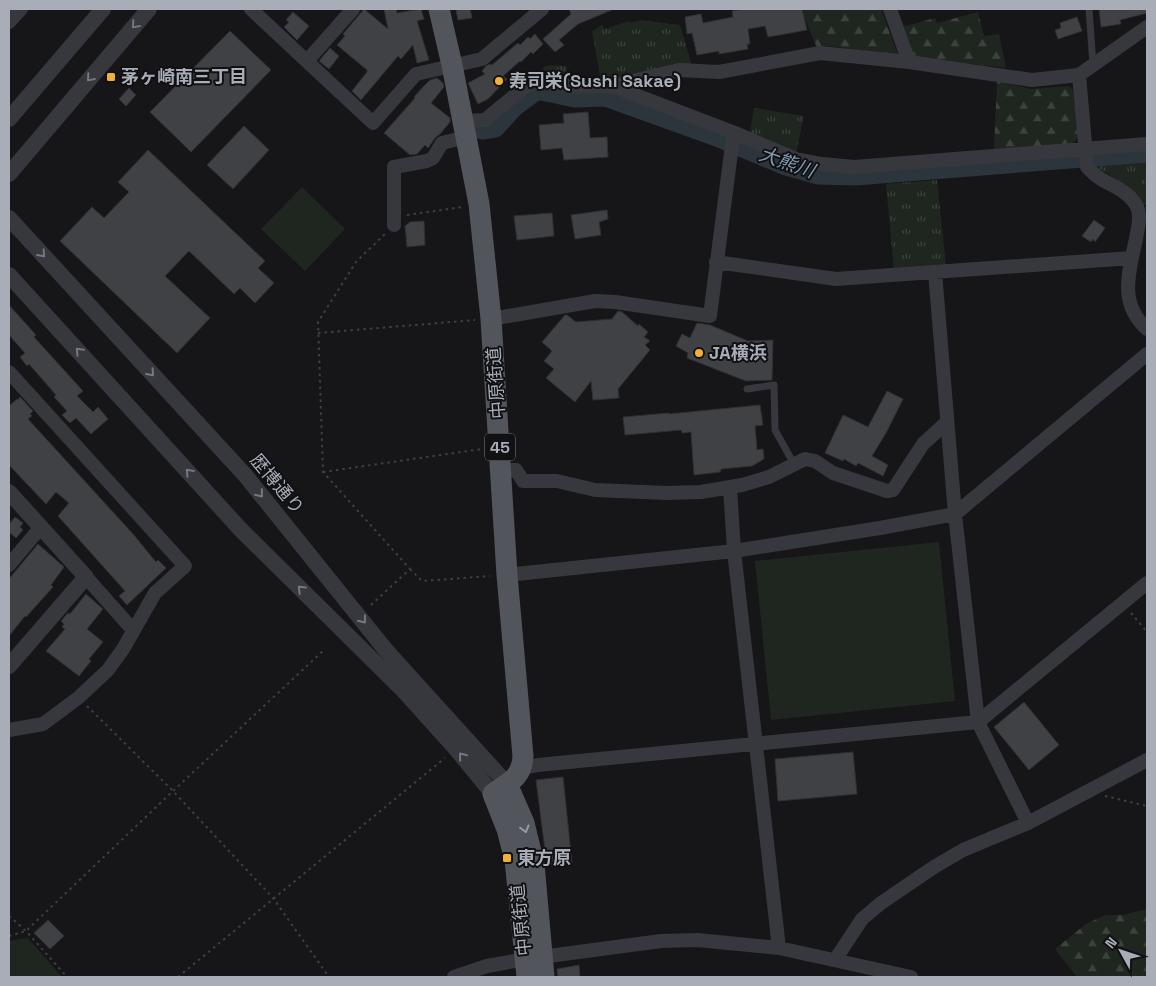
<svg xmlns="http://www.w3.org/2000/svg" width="1156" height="986" viewBox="0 0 1156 986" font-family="'Space Grotesk','Noto Sans JP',sans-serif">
  <defs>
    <pattern id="grass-tufts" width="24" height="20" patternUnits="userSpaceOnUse" patternTransform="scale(1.25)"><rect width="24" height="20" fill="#1e261f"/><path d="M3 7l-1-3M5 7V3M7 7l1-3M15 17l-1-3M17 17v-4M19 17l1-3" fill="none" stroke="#3c433d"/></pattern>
    <pattern id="forest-firs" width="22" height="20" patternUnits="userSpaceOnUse" patternTransform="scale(1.25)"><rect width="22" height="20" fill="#1e261f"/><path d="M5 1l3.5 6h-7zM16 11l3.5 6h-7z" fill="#3c433d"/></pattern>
  </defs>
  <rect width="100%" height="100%" fill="#161618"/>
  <!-- grass -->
  <path fill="url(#grass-tufts)" d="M641,20L680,25L692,66L601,82L592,31L602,25L605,29L629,21L630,23Z
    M550,65L567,66V82L538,75L544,67Z
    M754,108L804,116L796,153L750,132Z
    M1147,157V205H1144C1130,186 1118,180 1098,168L1103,162Z
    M937,180L946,266L894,271L886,184Z"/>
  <!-- forest -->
  <path fill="url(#forest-firs)" d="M801,9H881L898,55L828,46L817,48Z
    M978,12L984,36L999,34L1006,68L917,57L912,54L902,27L935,18L937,23Z
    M997,81L1031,89L1069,86L1073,90L1078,138L1072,144L994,149Z
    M1147,909V977H1077L1055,949L1086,924L1105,915H1123Z"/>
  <!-- green -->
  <path fill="#1e261f" d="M302,187L345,229L305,271L261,229Z
    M939,542L955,701L771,720L755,561Z
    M28,938L62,977H9V941Z"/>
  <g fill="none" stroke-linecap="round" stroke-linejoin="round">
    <!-- river -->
    <path stroke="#2c353c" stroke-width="21" d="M482,129L495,127L514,106L537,89L575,97L606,96L717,136L786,165L818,174L855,175L1147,152"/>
  </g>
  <!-- building -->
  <path fill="#404145" stroke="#303034" d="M364,9L388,29L384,9H396L397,13L421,9L424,19L417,21L429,60L417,63L413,45L401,59L398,56L361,100L352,91L367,72V70L337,45L345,36L343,34Z
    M461,9H470L472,18L458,20L456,10Z
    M569,9H614L578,24L559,40L564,45L555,52L543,39L571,14Z
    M744,9H802L807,30L768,37L765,26L748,29L750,44H747L748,49L719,54V51L697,55L692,33L687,34L685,17L701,14L703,23L733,17L732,11Z
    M1099,9H1147V13L1120,20L1121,24L1101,27Z
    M293,12L309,26L297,40L284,27L289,22L286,20Z
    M1077,17L1082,31L1058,39L1055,30L1061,28L1060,23Z
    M230,31L271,70L191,152L150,112Z
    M535,34L543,44L533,54L531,52L521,62L520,61L503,76L507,79L488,99L478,104L468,83L485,74L482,71L486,66L490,64L492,65L518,43L520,45L528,37L530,39Z
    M330,48L339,56L329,69L319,61Z
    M437,78L443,83L444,87L431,103L450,118V122L440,134L435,138L428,148L425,145L417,154L410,155L384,133L415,98L414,97L423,87L430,80Z
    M129,88L136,95L126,106L119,99Z
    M588,112L590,138L607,137L608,157L564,160L562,148L541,150L539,125L564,123L563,114Z
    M244,126L269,150L233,189L207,165Z
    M148,150L265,261L258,268L274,283L255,303L240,288L234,294L189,251L165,276L210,318L177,353L60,241L92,207L104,218L129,192L118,182Z
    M607,210L608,219L599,222L601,235L575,239L571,215Z
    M552,213L554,236L517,240L514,216Z
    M1094,220L1105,228L1095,242L1093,239L1091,242L1082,236Z
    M424,221L425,245L407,247L405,226L410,222Z
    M9,305L36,335L34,337L83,391L77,396L93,412L98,407L108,419L91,434L76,418L70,423L62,415L67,411L54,397L56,395L29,364L27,366L20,357L25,353L9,335Z
    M618,311L622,312L638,326L639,324L648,332L644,337L650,341L645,345L650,350L618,389L619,398L593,400L591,381L575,402L546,378L554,369L544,361L552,351L542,342L565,315H567L576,322L612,319Z
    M697,323L710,325L748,341L773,340L772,380L746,381L687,358L688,353L676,346L682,334L690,338Z
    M887,391L903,399L886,433L872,456L888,465L883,476L858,463L856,466L844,459L843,461L825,453L843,415L868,427Z
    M20,397L33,411L30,414L32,416L28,419L133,534L156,562L158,560L166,568L127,605L119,596L125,591L58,516L69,503L56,492L46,504L9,465V406L17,399L18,400Z
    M760,405L763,425L755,426L757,450L763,449L764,459L752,466L721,469L720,472L694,475L691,432L682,433L681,430L625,435L623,417L669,413V414Z
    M15,517L23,523L20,527L23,530L16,538L9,532V524Z
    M38,544L64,567L51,585L53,587L26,617L25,616L9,636V579Z
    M86,594L103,609L87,629L103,642L89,659L91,661L79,676L46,651L65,629L62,627L64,624L61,621L68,613L70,614Z
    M1024,702L1059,745L1029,770L994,727Z
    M853,752L857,794L778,801L775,759Z
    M563,777L572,863L547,866L536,780Z
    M48,920L64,936L50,949L34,933Z
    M579,965L580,977H558L557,969Z"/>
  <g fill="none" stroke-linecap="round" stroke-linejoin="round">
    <!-- path -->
    <path stroke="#3d3f44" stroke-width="2" stroke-dasharray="2.5 4" stroke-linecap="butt" d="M407,215L462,207
      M318,333L475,320
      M323,472L482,449
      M410,569L422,581L490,576
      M371,605L410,569L323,472L318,322L356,262L385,234
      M1131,613L1147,632
      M87,706L173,791L273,898L329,977
      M1105,796L1147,806
      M9,916L26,931L67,977
      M9,936L26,931L173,791L325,649
      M178,977L445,758"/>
    <!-- service -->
    <path stroke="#37383d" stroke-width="7" d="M1089,9L1093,65
      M747,389L774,385L775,430L794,464"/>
    <!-- minor -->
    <path stroke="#37383d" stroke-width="14" d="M251,9L373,123L416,74L482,59L542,9
      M890,9L909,62
      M9,22L21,9
      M307,61L353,9
      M1079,75L1087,167C1090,170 1094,174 1098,177C1111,186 1125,189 1135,203C1141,212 1139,223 1137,233C1131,268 1116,301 1147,329
      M612,86L735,133L796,159L822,164L854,167L1147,144
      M463,121L485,120L531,82L539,80L574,87L612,86L679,70L719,72L820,53L909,62L1032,80L1079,75L1147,27
      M394,225V167L427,161L433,158L442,143L466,137
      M716,262L836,279L1132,258
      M935,272L955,514L978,722L1028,823
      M491,319L595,301L615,302L710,316L733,137L735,133
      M9,372L185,566L155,593L123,649L108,670L78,698L43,724L9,730
      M502,470H516L523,481H557L595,490L667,493L701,492L742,485L769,477L805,459L815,461L833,473L887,491L893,490L923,444L947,422
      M730,487L734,551L779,948
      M9,565L41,527
      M507,575L734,551L880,528L955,514L1147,354
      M86,577L133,630
      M523,768L538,765L978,722L1147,583
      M835,960L862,919L881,903L934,867L963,850L1028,823L1147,760
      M454,977L487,966L526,959L661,941L697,940L779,948L911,977"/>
    <!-- tertiary -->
    <path stroke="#37383d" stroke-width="16" d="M9,119L103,9
      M9,174L149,9
      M9,218L245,475L385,649L507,784
      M9,275L242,531L402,689L456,749L493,794
      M9,492L86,577L9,666"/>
    <!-- primary -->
    <path stroke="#53555c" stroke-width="21" d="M439,9L452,65L479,204L491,319L507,575L523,756C522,778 509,782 493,794L507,829L515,860L527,977
      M507,784L524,823L534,864L544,977"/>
  </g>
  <!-- one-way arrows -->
  <defs><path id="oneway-chevron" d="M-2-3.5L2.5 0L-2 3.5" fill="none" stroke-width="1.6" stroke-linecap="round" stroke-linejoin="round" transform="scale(1.25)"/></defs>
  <g stroke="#757881">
    <use href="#oneway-chevron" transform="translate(135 25) rotate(131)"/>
    <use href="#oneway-chevron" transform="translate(90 78) rotate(131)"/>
    <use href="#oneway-chevron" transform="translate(42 254) rotate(48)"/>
    <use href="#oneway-chevron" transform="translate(79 351) rotate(-133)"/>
    <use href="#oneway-chevron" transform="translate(151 373) rotate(48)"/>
    <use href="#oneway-chevron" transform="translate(189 472) rotate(-132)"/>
    <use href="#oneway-chevron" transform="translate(260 494) rotate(51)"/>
    <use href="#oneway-chevron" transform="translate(301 589) rotate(-136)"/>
    <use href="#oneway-chevron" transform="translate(363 620) rotate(52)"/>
    <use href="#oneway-chevron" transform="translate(462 756) rotate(-129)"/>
  </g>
  <use stroke="#979ba6" href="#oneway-chevron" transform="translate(525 829) rotate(75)"/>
  <!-- markers -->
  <g fill="#f2b134" stroke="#111113" stroke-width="2">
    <rect x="106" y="72" width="10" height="10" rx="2.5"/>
    <circle cx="499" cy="81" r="5"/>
    <circle cx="699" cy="353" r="5"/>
    <rect x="502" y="853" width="10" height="10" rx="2.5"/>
  </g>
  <g text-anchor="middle" stroke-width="4" stroke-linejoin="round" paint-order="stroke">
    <!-- shield labels -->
    <rect fill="#111113" stroke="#7b7e86" stroke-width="1" x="485" y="433.5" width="30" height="27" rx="4"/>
    <g font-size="16" font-weight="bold" fill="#a8adb8">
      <text x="500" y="453">45</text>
    </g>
    <!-- poi labels -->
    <g font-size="18" font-weight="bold" fill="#a8adb8" stroke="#111113" text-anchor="start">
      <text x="121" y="83">茅ヶ崎南三丁目</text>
      <text x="509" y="87">寿司栄(Sushi Sakae)</text>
      <text x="709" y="359">JA横浜</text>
      <text x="517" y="864">東方原</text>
    </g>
    <!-- street labels -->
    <g font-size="18" fill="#a8adb8" stroke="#111113">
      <text transform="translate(496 383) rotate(-94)" y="6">中原街道</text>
      <text transform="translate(277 484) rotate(50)" y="6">歴博通り</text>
      <text transform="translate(521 920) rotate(-96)" y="6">中原街道</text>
    </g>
    <!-- water labels -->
    <g font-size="19" font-style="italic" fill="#7f9bb3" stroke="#111113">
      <text transform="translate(787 162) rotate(19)" y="7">大熊川</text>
    </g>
  </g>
  <!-- border -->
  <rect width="1156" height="986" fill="none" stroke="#a8adb8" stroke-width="20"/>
  <!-- north arrow -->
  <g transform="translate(1121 951) rotate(310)" stroke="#111113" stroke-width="4" paint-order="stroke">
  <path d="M0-4L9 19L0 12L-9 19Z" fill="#a8adb8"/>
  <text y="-8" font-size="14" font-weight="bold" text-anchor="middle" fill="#a8adb8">N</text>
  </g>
</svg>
